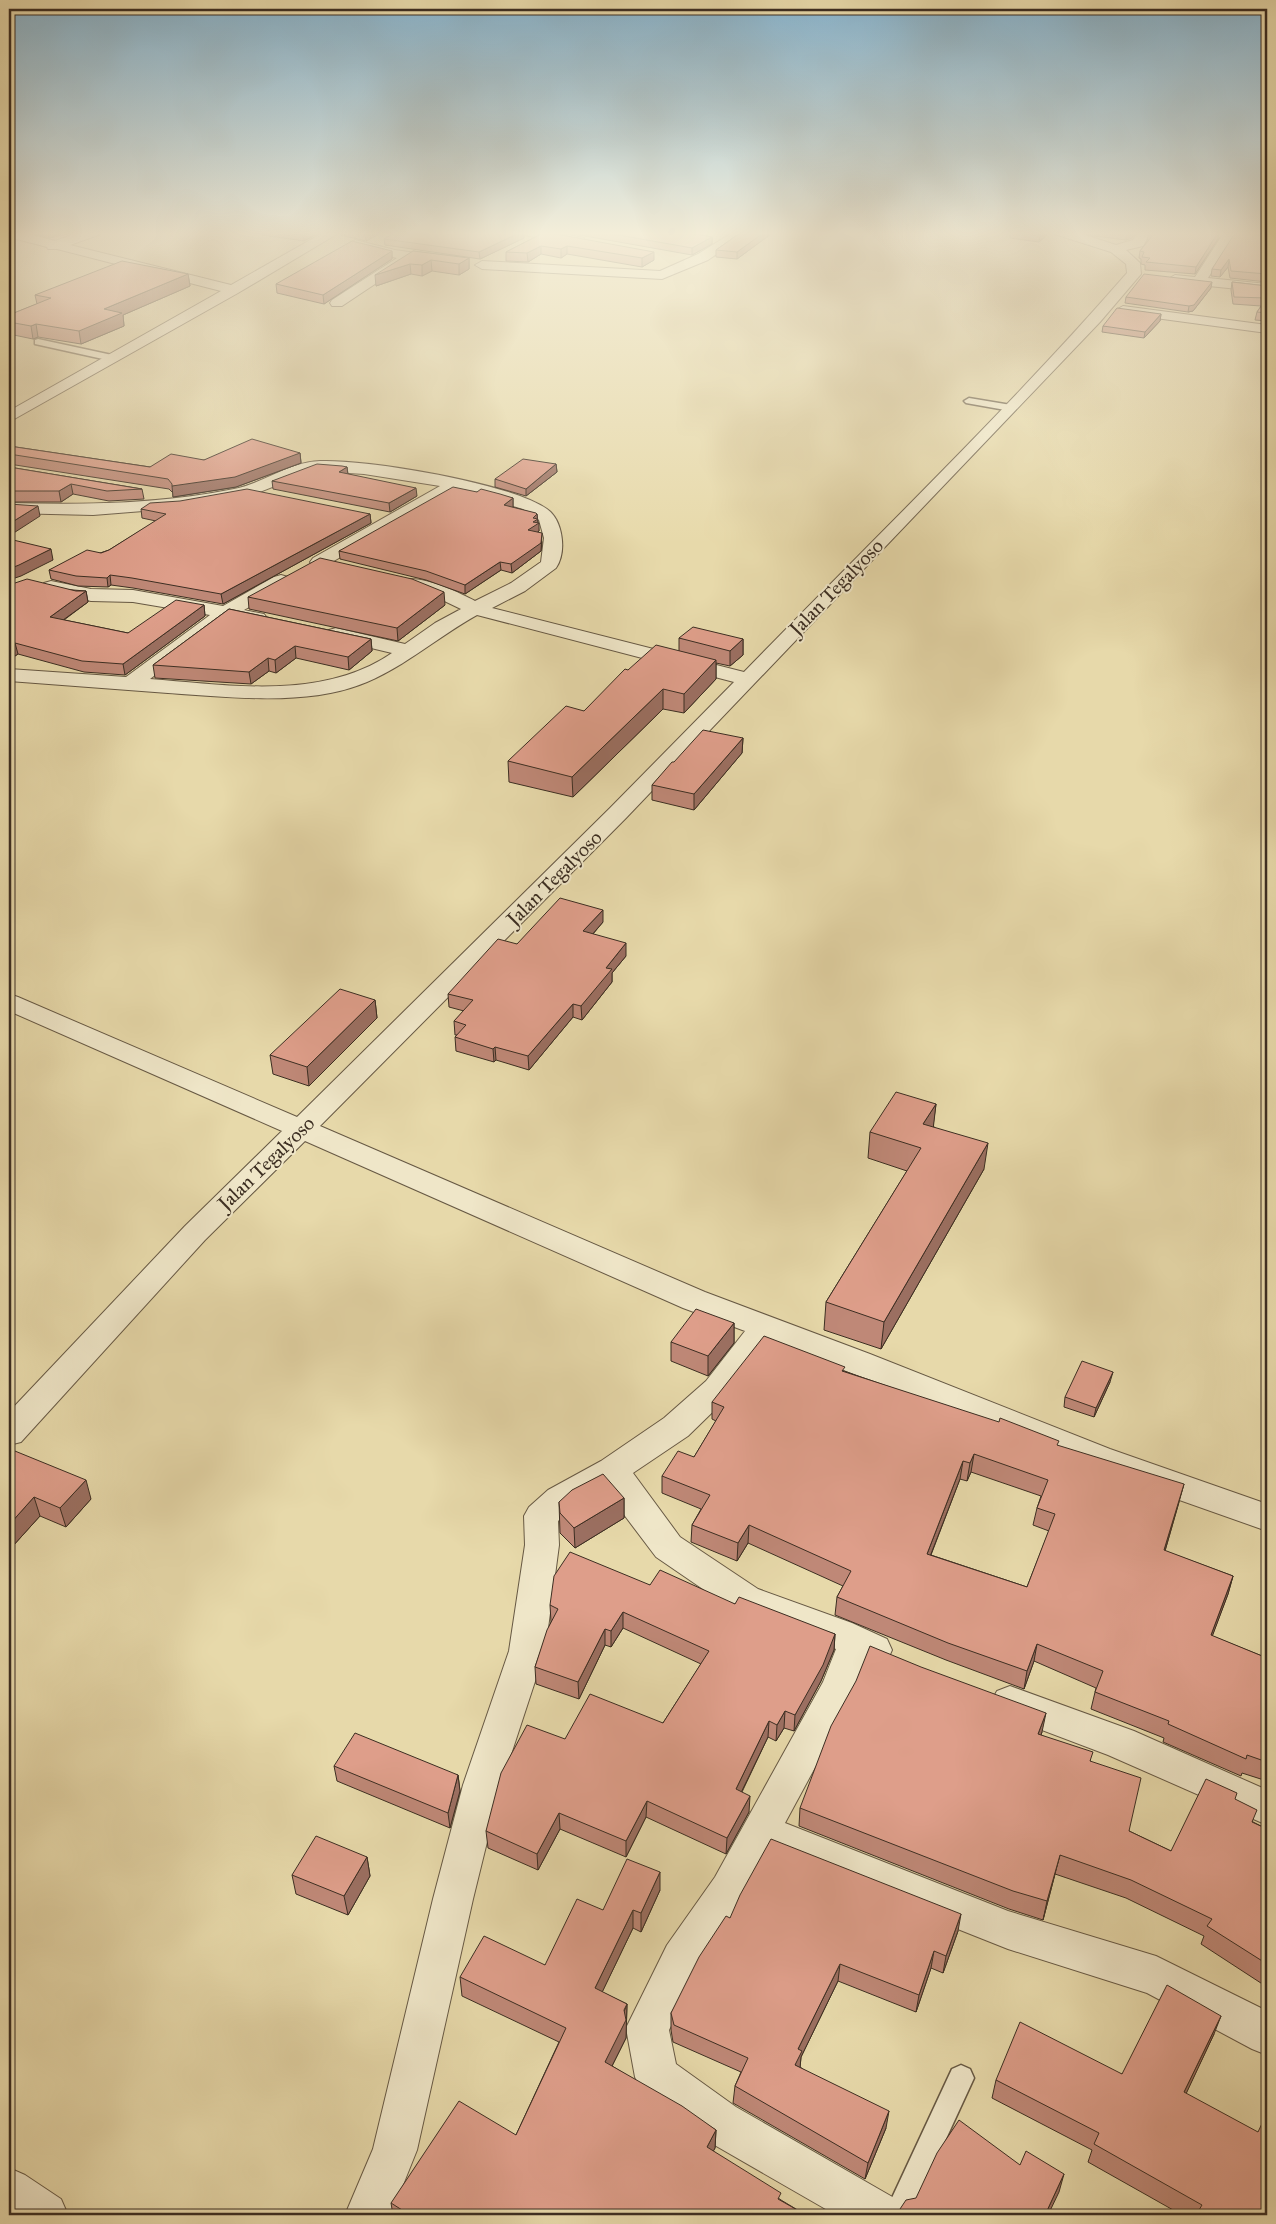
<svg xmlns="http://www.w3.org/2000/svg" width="1276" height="2224" viewBox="0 0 1276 2224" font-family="'IM FELL Great Primer',serif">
  <rect width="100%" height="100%" fill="#e7d9aa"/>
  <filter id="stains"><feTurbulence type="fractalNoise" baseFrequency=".004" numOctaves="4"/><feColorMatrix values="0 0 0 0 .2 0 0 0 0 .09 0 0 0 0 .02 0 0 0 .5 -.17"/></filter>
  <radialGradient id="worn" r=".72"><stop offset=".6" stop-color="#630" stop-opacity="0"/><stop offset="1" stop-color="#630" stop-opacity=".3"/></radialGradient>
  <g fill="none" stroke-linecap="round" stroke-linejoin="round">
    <!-- lane casing -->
    <g stroke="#675944" stroke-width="3">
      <path id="lane" d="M38,339L112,355L116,358L112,361L35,344V340Z
        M969,398L1011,405L1016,408L1011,411L966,403L964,401Z
        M961,2065L970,2069L974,2078L911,2215H884L952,2069Z"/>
    </g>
    <!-- street casing -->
    <g stroke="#675944" stroke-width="2">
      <path id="street" d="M9,231H18L55,241L83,231H102L101,234L70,245L231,285L326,231H342L238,293L9,422V411L221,291L57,249H48L47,247L9,237Z
        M518,231H547L584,238L585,241L579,245L524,235Z
        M735,231H750L708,260L662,279L482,269L475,265L482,261L660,271L698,254Z
        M1053,231H1073L1116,245L1133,240L1139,231H1152L1143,246L1126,250L1140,263L1141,274L1100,322L626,818L320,1126L705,1292L870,1354L1110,1449L1267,1504V1531L1086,1467L771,1341L728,1397L688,1436L633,1473L680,1537L758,1589L852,1623L887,1639L892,1650L887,1661L874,1665L867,1663L852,1699L785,1823L1008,1911L1156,1956L1267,2011V2055L1252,2049L1147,1993L1008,1949L769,1854L743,1903L697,1973L669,2030L676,2064L736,2107L896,2199L903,2215H836L704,2139L642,2092L635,2077L626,2028L667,1945L715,1877L823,1682L836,1649L732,1609L656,1557L622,1512L607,1489L572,1508L558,1521L559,1545L545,1651L501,1785L473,1899L417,2150L391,2215H345L373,2149L433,1899L463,1785L509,1651L525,1545L524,1516L529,1507L548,1490L601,1461L664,1418L706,1381L745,1331L683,1308L305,1141L205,1240L21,1442L9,1445V1412L185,1226L282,1131L9,1011V994L18,997L297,1117L610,808L734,682L477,615C439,636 407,665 367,682C309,707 230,697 168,693C115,689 62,685 9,681V669L126,677L210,615L133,602L91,601L44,591L42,587L44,583L51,581L91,589L133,590L223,606L274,577L281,575L288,577L290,581L288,585L244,610L264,614L267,618L264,622L257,624L230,618L150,679C229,685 322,701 392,653L329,638L326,634L329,630L336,628L405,644L435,623L461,609L436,597L402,588L400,584L402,580C422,575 458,592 475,601L511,583L541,562L544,538L539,520L523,509L458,490L325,566L319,567L313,566L310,562L313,558L440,486L364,474L318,471L303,475L252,495L181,508L93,515L9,513V503C85,505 159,504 234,489C264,483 289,462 320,461C367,459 510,483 547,509C563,520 567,552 556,568L525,591L492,608L744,672C872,540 1006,412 1127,273L1126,264L1111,252L1054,234Z
        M1198,231H1241L1267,234V242L1233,238L1208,278L1267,284V292L1170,282L1168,279L1175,275L1195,277L1221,237L1204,235Z
        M355,240L395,250L443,257L450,261L443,265L411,260L342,306H332L330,303L332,300L397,258L350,247L348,244Z
        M1123,306L1267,325V333L1118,313L1116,310Z
        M1010,1686L1134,1731L1267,1790V1825L1108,1755L997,1713L991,1702L997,1691Z
        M9,2168L25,2175L61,2199L68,2215H9Z"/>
    </g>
    <!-- lane -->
    <use href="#lane" fill="#efe6c8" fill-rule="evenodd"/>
    <!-- street -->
    <use href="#street" fill="#efe6c8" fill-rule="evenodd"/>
  </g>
  <!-- wall -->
  <path fill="#bf8877" stroke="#3c2e22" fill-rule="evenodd" d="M26,231H79L49,238Z
    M262,231H322L304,241L262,235Z
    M340,231H385L366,241L341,235Z
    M524,231V238L480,259L385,245L384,239Z
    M557,231H681L712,237V244L692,255Z
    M708,231H732L726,235Z
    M743,231H775L737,259L716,257V250Z
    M1010,231H1051L1039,242L1010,238Z
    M1080,231H1137L1132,238L1126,240L1094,236Z
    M1219,231L1218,239L1195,274L1145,270V265L1141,264V259L1139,258L1140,251L1147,242L1148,235Z
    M545,232L654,260L642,267L567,254L561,258L541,254L528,262L506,261V252Z
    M1267,236V282L1230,278L1228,267L1220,277L1211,276L1212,269Z
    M392,251V259L324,304L277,293L276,284Z
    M413,251L469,258V269L459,275L432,271L422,276L411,274L376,286Z
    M188,274L190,286L123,315L124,326L81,344L38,337L33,339L9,334V315L37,304L35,295Z
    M1232,282L1267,286V321L1255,320L1257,312L1261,306L1233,304L1231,290Z
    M1211,288L1193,311L1188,312L1125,303L1126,297Z
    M1161,314L1160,321L1144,338L1102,332L1103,326Z
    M9,446L150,467L204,460L300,453L301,463L236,487L173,497V493L169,489L9,464Z
    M556,464L557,472L526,496L495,487V479Z
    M9,467L142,489L144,499L109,501L73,494L61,502H9Z
    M347,467L348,474L417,496L390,512L273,489L272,481Z
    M477,492L513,498V507H512L537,514L539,531L538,532L542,542L541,551L512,573L501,570L465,594L426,580L340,559L339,551Z
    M141,509L370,514L371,523L223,604L133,588L111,585L108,587L78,586L51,579L49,570L109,550L156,521L142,518Z
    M9,585L86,591L88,602L64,620L128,633L204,605L205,616L125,675L84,672L18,654L9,660Z
    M248,597L445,605L398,641L249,609Z
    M229,609L371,639L372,651L349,670L296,658L276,673L269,671L251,684L155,678L153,665Z
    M679,638L743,639V655L730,666L716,663V679L684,713L663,709L573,797L509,782L508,761L584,711L628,670L679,651Z
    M743,738L742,753L694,810L652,800V785L674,762Z
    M603,922L593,934L626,956L612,973V982L582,1020L573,1017L529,1070L496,1060L494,1062L456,1051L455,1037L457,1035H455L454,1021L464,1011L449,1007L448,994L517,944Z
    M375,1000L377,1018L309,1086L273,1074L270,1055Z
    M936,1104L933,1126L984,1169L881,1349L824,1330L826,1302L907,1171L868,1158L870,1132Z
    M734,1323V1343L708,1376L671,1361V1342Z
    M844,1371L1058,1446L1179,1502L1165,1551L1233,1576L1228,1594L1212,1636L1267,1658V1781L1242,1773L1241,1776L1163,1742L1164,1738L1091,1709L1096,1688L1034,1661L1024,1689L946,1660L835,1615L837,1597L843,1586L748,1543L737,1561L691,1542L692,1525L701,1509L662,1493V1476L694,1457L716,1421L712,1419V1402ZM971,1472L1041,1496L1037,1508L1033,1525L1049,1531L1027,1587L931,1555L960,1479L967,1481Z
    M1110,1382L1094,1417L1064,1407L1065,1397Z
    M9,1451L91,1499L66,1527L40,1516L12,1547L9,1545Z
    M624,1498V1518L575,1548L560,1533L559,1502Z
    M650,1585L735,1604L835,1634L834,1650L821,1681L794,1731L784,1728L776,1741L768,1737L742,1792L749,1812L726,1854L646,1817L626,1857L560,1829L538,1870L488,1848L486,1831L565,1739L663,1723L701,1664L623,1628L611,1647L605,1645L579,1699L536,1684L535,1667L551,1622L550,1605Z
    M1042,1732L1041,1735L1091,1761L1129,1831L1171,1851L1235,1799L1253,1822L1267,1829V1987L1201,1944L1204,1936L1126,1898L1055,1874L1043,1920L1009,1909L799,1826L800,1808Z
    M334,1766L458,1775L460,1791L450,1828L337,1781Z
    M367,1857L370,1876L348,1915L296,1894L292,1875Z
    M660,1890L641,1932L633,1928L602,1992L627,2004L626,2038L612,2066L716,2130L715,2148L713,2151L781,2200L806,2215H393L391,2203L516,2135L559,2042L462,1996L460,1977L545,1965L603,1910Z
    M730,1918L958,1931L943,1973L931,1968L916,2012L838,1981L801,2057L800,2067L886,2128L865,2179L733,2103L735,2086L741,2072L673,2042L671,2030V2013Z
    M1214,2034L1186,2093L1267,2215H1182L1088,2162L1092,2150L992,2098L996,2080L1122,2074Z"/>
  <!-- shaded-wall -->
  <path fill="#9b6f61" stroke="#3c2e22" d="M48,231H79L49,238Z
    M309,231H322L304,241L303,235Z
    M371,231H385L366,241L365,234Z
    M524,231V238L480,259L479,252Z
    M726,231H732L726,235Z
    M766,231H775L737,259V252Z
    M1044,231H1051L1039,242L1040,235Z
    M1133,231H1137L1132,238L1126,240L1127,233Z
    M1219,231L1218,239L1195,274L1196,267Z
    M712,237V244L692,255V248Z
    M541,246V254L528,262L527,253Z
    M567,246V254L561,258V249Z
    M392,251V259L324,304L323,295Z
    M654,252V260L642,267V258Z
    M469,258V269L459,275V264Z
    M1229,259L1228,267L1220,277L1221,270Z
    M431,260L432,271L422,276V265Z
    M410,264L411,274L376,286L375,275Z
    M188,274L190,286L123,315L124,326L81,344L79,331L104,309Z
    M1212,282L1211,288L1193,311L1188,312L1189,306Z
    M1161,314L1160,321L1144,338L1145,332Z
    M36,324L38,337L33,339L31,326Z
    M300,453L301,463L236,487L173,497L172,486Z
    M556,464L557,472L526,496V489Z
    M347,467L348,476L339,472Z
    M71,484L73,494L61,502L59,491Z
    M416,488L417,496L390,512L389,503Z
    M513,498V507L504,514V505Z
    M38,506L40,516L9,536V524Z
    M370,514L371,523L223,604L221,594Z
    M537,514L538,524L539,523V531L529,539L528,530L533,518Z
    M542,533L541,551L512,573L511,564Z
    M51,549L53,560L21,576L9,580V569Z
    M500,562L501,570L465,594V585Z
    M110,575L111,585L108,587L107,578Z
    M86,591L88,602L52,628L50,617Z
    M444,592L445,605L398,641L397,628Z
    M204,605L205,616L125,675L123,664Z
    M371,639L372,651L349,670L348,657Z
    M743,639V655L730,666V651Z
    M15,643L18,654L9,660V647Z
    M295,646L296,658L276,673L275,660Z
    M268,658L269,671L251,684L249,672Z
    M716,660V679L684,713V694Z
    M663,689V709L573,797L572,777Z
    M743,738L742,753L694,810V794Z
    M603,910V922L584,944L583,931Z
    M626,943V956L612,973V982L582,1020L581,1006L606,968Z
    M375,1000L377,1018L309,1086L307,1067Z
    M573,1004V1017L529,1070L528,1056Z
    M495,1047L496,1060L494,1062L493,1049Z
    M936,1104L933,1130L923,1124Z
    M988,1143L984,1169L881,1349L884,1322Z
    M734,1323V1343L708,1376V1356Z
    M1113,1372L1110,1382L1094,1417L1096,1408Z
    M974,1454L971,1472L967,1481L970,1463Z
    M963,1461L960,1479L924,1572L927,1554Z
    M86,1480L91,1499L66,1527L60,1508Z
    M1184,1484L1179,1502L1160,1568L1164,1550Z
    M34,1497L40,1516L12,1547L9,1534V1525Z
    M624,1498V1518L575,1548L574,1528Z
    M749,1525L748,1543L737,1561L738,1543Z
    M1233,1576L1228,1594L1206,1653L1211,1635Z
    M623,1612V1628L611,1647V1631Z
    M605,1629V1645L579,1699L578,1682Z
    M835,1634L834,1650L821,1681L794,1731L795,1715Z
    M1037,1644L1034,1661L1024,1689L1027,1671Z
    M785,1711L784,1728L776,1741L777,1725Z
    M1046,1713L1042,1732L1034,1753L1038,1734Z
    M769,1721L768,1737L735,1805L736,1789Z
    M458,1775L460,1791L450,1828L448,1813Z
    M750,1796L749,1812L726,1854L727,1838Z
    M647,1801L646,1817L626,1857V1841Z
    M559,1813L560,1829L538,1870L537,1854Z
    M1060,1855L1055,1874L1043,1920L1047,1901Z
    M367,1857L370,1876L348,1915L344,1896Z
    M660,1872V1890L641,1932V1913Z
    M633,1910V1928L595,2007V1988Z
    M961,1914L958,1931L943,1973L946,1956Z
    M934,1951L931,1968L916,2012L919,1995Z
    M840,1964L838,1981L801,2057L800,2068L795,2065L798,2049Z
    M627,2004L626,2038L605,2080V2062Z
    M1221,2016L1214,2034L1178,2111L1184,2092Z
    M889,2111L886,2128L865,2179L868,2163Z
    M716,2130L715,2148L706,2165L707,2147Z
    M1064,2174L1059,2192L1048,2215H1045Z"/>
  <!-- building -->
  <path fill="#de9e8a" stroke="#3c2e22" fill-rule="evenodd" d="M279,231H309L303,235Z
    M353,231H371L365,234Z
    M398,231H523L479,252L384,239Z
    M596,231H681L712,237L692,248Z
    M743,231H766L737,252L716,250Z
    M1011,231H1044L1040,235Z
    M1115,231H1133L1127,233Z
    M1150,231H1219L1196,267L1146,262L1150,258L1142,257L1144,252L1140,251L1152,236L1148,235Z
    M545,232L654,252L642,258L567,246L561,249L541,246L527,253L506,252Z
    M1235,233L1267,236V274L1231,271L1229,259L1221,270L1212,269Z
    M352,241L392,251L323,295L276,284Z
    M413,251L469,258L459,264L431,260L422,265L410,264L375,275Z
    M122,261L188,274L104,309L122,313L79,331L36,324L31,326L9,322V315L51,298L35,295Z
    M1144,274L1212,282L1194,305L1189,306L1126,297Z
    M1232,282L1267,286V313L1257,312L1267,298L1234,297Z
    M1117,308L1161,314L1145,332L1103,326Z
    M252,439L300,453L235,477L172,486V484L168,479L9,454V446L150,467L171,454L204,460Z
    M523,459L556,464L526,489L495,479Z
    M317,464L342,466L347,467L339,472L416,488L389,503L272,481Z
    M9,467L142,489L107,491L71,484L59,491H9Z
    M453,487L477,492L481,489L500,494L513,498L504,505L536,513L537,514L533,518L538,519L533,522L539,523L528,530L542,533L541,543L511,564L500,562L465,585L426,571L339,551Z
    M247,489L370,514L221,594L132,578L110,575L107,578L76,576L49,570L87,550L101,553L109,550L166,514L141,509L150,503L180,501Z
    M9,504L38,506L9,524Z
    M9,539L51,549L19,565L9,569Z
    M320,558L412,579L444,592L397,628L248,597Z
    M27,579L76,591H86L50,617L128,633L176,600L204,605L123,664L82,661L15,643L9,647V585Z
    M229,609L371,639L348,657L295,646L275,660L268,658L249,672L153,665Z
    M693,627L743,639L730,651L679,638Z
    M656,645L716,660L684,694L663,689L572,777L508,761L566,706L584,711L625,669L628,670Z
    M703,730L743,738L694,794L652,785L672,762H674Z
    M560,898L603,910L583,931L626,943L606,968L612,969L581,1006L573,1004L528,1056L495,1047L493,1049L455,1037L466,1025L454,1021L473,1000L448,994L498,939L517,944Z
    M340,989L375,1000L307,1067L270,1055Z
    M896,1092L936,1104L923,1124L988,1143L884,1322L826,1302L921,1148L870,1132Z
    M696,1309L734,1323L708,1356L671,1342Z
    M764,1336L845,1367L842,1371L999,1422L1000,1418L1059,1441L1057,1445L1184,1484L1164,1550L1233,1576L1211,1635L1267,1658V1762L1247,1755L1246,1759L1168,1724L1169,1721L1095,1692L1103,1671L1037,1644L1027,1671L948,1643L837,1597L851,1571L749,1525L738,1543L692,1525L710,1495L662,1476L678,1451L694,1457L724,1407L712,1402ZM974,1454L1048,1480L1037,1508L1055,1514L1027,1587L927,1554L963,1461L970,1463Z
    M1082,1361L1113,1372L1096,1408L1065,1397Z
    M10,1449L86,1480L60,1508L34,1497L9,1525V1451Z
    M603,1474L624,1498L574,1528L560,1513L559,1502L572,1490Z
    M570,1552L650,1585L660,1570L735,1604L739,1597L835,1634L823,1665L795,1715L785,1711L777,1725L769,1721L736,1789L750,1796L727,1838L647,1801L626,1841L559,1813L537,1854L486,1831L501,1773L527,1725L565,1739L590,1694L663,1723L709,1651L623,1612L611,1631L605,1629L578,1682L535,1667L547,1630L558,1609L550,1605L554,1576Z
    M870,1646L921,1667L1046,1713L1038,1734L1093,1752L1090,1761L1141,1778L1129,1831L1171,1851L1206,1779L1237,1793L1235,1799L1257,1810L1252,1822L1267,1829V1964L1207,1926L1212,1919L1131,1880L1060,1855L1047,1901L1013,1891L800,1808L831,1726L856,1681Z
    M355,1733L458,1775L448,1813L334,1766Z
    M316,1836L367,1857L344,1896L292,1875Z
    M771,1839L961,1914L946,1956L934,1951L919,1995L840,1964L798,2049L802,2051L795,2065L889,2111L868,2163L735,2086L748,2058L674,2025L671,2013L699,1957L726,1916L730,1918L740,1895Z
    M627,1859L660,1872L641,1913L633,1910L595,1988L627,2004L624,2010L626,2020L605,2062L682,2106L716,2130L707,2147L781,2193L778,2199L806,2215H410L391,2203L459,2101L516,2135L566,2028L460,1977L484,1936L545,1965L577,1899L603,1910Z
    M1167,1985L1221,2016L1184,2092L1258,2132L1267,2113V2215H1196L1202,2205L1094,2144L1099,2133L996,2080L1020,2022L1122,2074Z
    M959,2120L1020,2165L1026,2151L1064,2174L1045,2215H896L906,2200L916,2198L937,2153Z
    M887,2212L892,2215H886Z"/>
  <!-- sky -->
  <linearGradient id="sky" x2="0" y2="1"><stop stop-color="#88b6d1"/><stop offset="0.43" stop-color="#f4eed9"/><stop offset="1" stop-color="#f4eed9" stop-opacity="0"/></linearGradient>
  <rect width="1276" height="543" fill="url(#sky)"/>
  <g text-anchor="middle" stroke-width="4" stroke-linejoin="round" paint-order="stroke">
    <!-- street labels -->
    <g font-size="20" fill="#3c2e22" stroke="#efe6c8">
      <text transform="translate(836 587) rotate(-46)" y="7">Jalan Tegalyoso</text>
      <text transform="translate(554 878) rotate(-45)" y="7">Jalan Tegalyoso</text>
      <text transform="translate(266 1163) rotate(-44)" y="7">Jalan Tegalyoso</text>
    </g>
  </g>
  <!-- margin -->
  <rect width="1276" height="2224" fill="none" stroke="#e7d9aa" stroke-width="30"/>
  <rect x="10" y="10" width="1256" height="2204" fill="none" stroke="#3c2e22" stroke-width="2.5"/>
  <rect x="15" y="15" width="1246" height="2194" fill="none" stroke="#3c2e22"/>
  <rect width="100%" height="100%" filter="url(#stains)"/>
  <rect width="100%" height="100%" fill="url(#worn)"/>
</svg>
